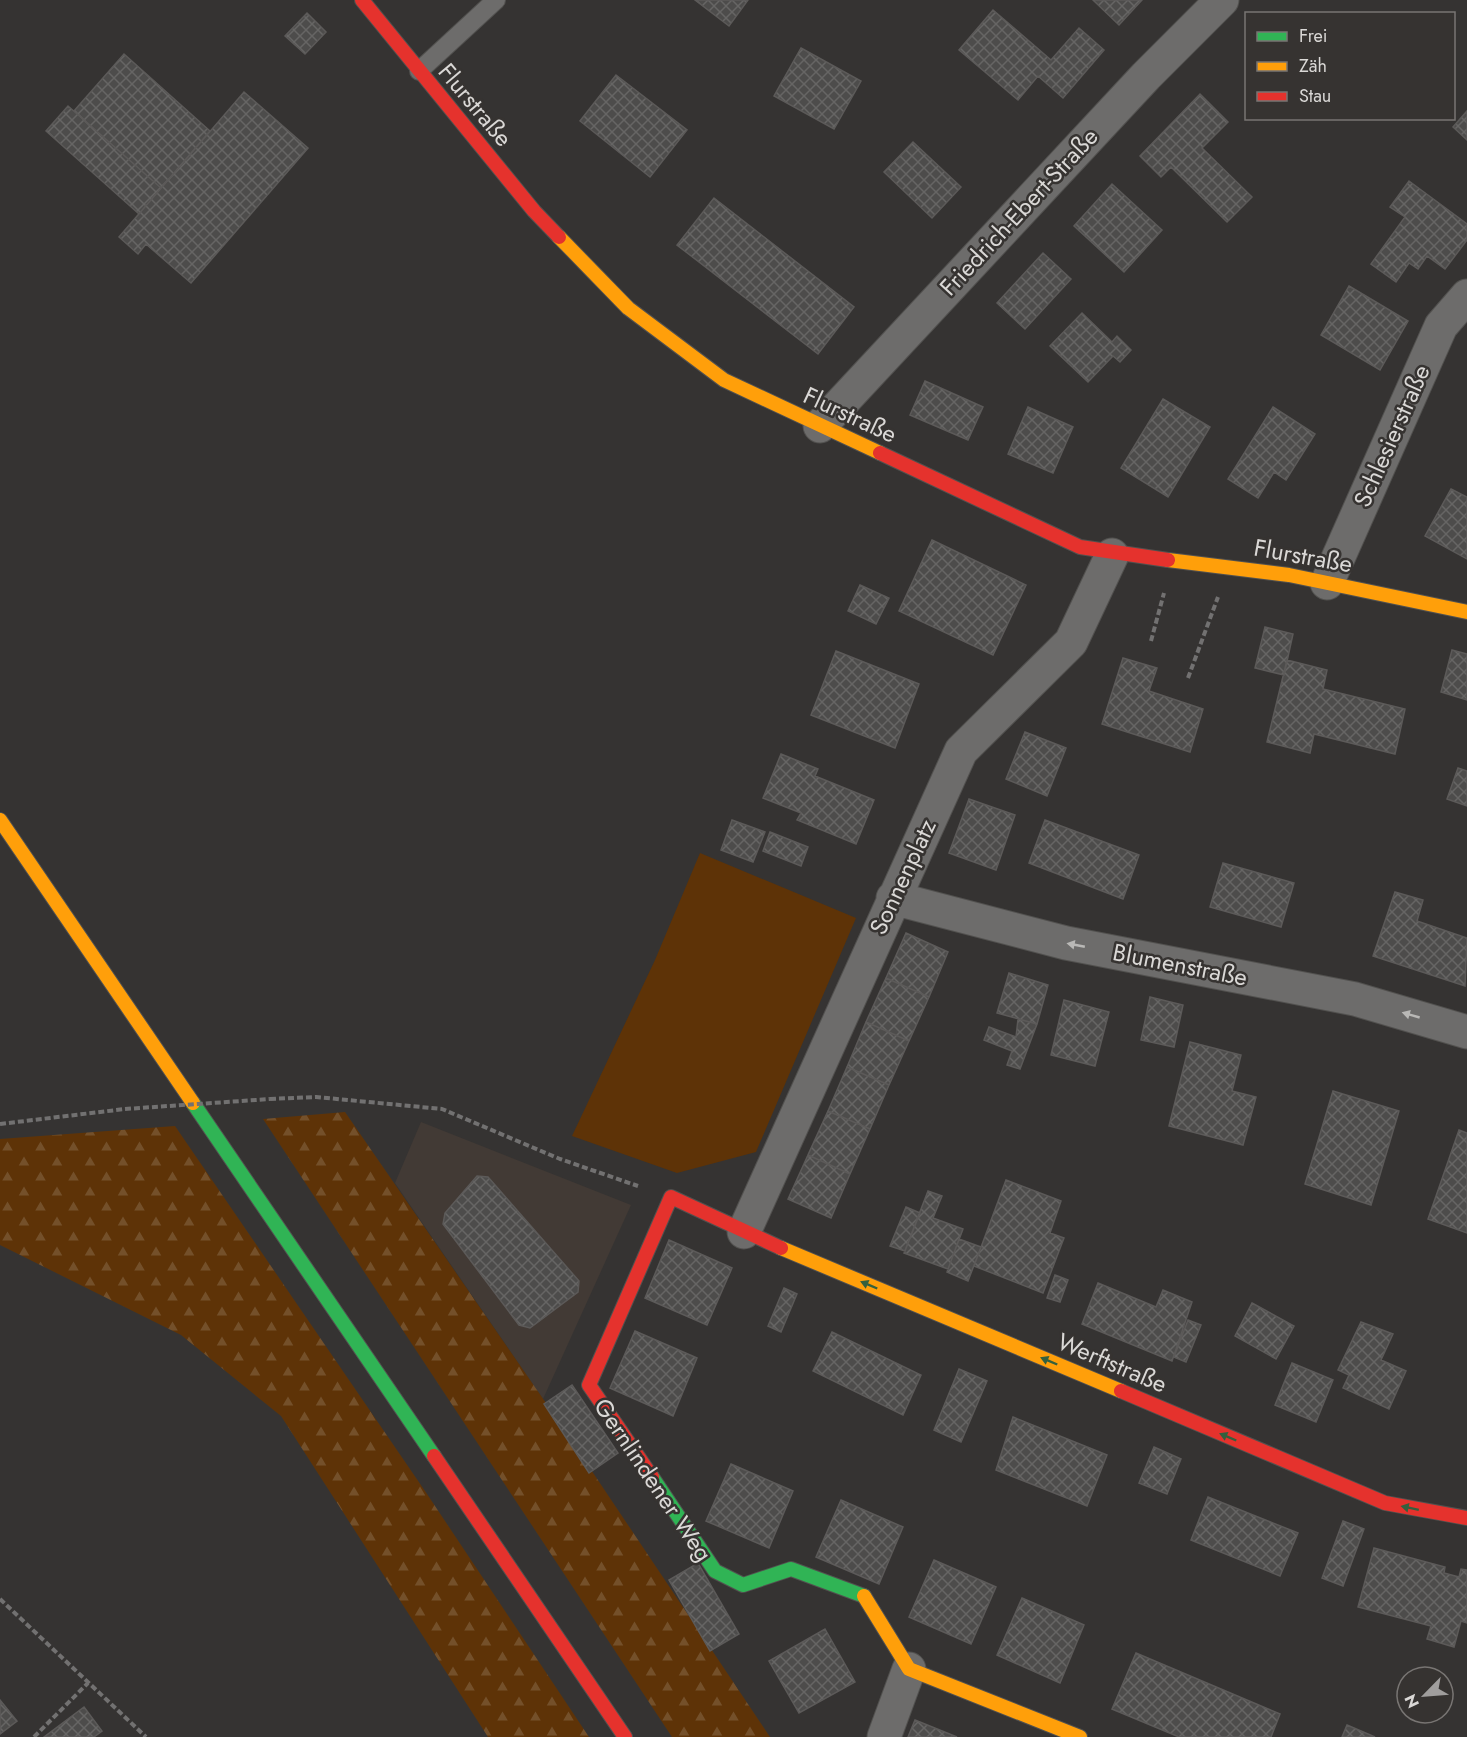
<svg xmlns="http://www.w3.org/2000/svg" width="1467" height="1737" viewBox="0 0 1467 1737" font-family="Jost,sans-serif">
  <defs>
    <pattern id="forest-firs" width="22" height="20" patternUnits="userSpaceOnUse" patternTransform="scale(1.5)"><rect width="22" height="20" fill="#5e3307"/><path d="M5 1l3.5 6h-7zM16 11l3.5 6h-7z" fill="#74502a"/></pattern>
    <pattern id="building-cross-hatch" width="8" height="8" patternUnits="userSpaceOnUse" patternTransform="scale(1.5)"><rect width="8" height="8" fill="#4d4c4b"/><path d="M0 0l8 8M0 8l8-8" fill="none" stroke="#666564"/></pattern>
  </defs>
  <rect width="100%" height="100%" fill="#353332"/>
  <!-- built -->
  <path fill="#423a35" d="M421,1122L631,1205L543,1399L395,1183Z"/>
  <!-- forest -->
  <path fill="url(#forest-firs)" d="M345,1112L557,1419L770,1737H672L263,1119Z
    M175,1126L425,1491L589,1737H488L281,1416L181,1335L0,1245V1139Z"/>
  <!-- green -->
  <path fill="#5e3307" d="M700,853L856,918L756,1152L677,1173L572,1136L655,960Z"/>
  <!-- building -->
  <path fill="url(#building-cross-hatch)" stroke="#5c5a59" stroke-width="1.5" d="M695,0H748L729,26Z
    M1093,0H1142L1119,25Z
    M993,10L1051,60L1079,28L1104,50L1063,98L1038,76L1018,100L959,50Z
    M307,13L326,32L305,54L285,36Z
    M801,48L861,81L834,129L774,96Z
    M124,54L210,131L161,188L74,111Z
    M616,75L687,130L650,177L580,121Z
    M244,92L308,148L191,283L146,244L138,254L119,237Z
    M1200,94L1228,122L1202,148L1252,197L1227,222L1171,167L1161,177L1140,156Z
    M68,106L161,188L139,214L46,131Z
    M1467,111V140L1453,127Z
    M913,142L961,187L932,218L884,172Z
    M1409,181L1467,224V240L1445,269L1427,256L1418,269L1409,263L1396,282L1371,264L1405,217L1390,207Z
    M1112,184L1162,230L1124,272L1074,226Z
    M714,198L854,307L818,354L677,245Z
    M1043,253L1071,279L1025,329L997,303Z
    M1349,286L1408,321L1380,370L1321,335Z
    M1082,313L1112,342L1117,336L1131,350L1120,362L1113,356L1088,382L1050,346Z
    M925,381L983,407L968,440L910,415Z
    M1163,399L1210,427L1168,497L1121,468Z
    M1028,407L1073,427L1053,473L1008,454Z
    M1273,407L1315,434L1286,480L1274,472L1258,498L1228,479Z
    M1451,489L1467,497V559L1425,536Z
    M932,540L1026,585L993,655L899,611Z
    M860,585L889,598L876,624L848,611Z
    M1265,627L1293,634L1284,675L1255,668Z
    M1452,650L1467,654V700L1441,692Z
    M836,651L919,684L895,748L811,715Z
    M1123,658L1157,668L1149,691L1203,709L1190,752L1102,724Z
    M1287,660L1327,670L1323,689L1405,709L1395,754L1314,734L1310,753L1267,742Z
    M1025,732L1066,748L1047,796L1006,779Z
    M781,754L818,769L815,776L874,800L856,844L797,820L801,813L763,798Z
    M1458,768L1467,771V806L1447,799Z
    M969,799L1015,815L996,870L949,853Z
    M732,820L765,832L753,862L721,850Z
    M1045,820L1139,855L1123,899L1029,863Z
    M770,832L808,847L801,866L763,851Z
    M1223,863L1294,883L1281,927L1210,907Z
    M1395,892L1423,900L1417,921L1467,938L1465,986L1373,956Z
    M906,933L948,952L929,997L886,978Z
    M1009,973L1048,985L1037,1024L997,1013Z
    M886,978L929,997L909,1041L866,1022Z
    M1150,997L1183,1005L1174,1047L1141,1040Z
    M1064,1000L1109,1012L1095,1066L1051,1055Z
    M1018,1019L1037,1024L1020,1069L1007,1065L1012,1051L984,1040L989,1027L1016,1037Z
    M866,1022L909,1041L889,1085L847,1067Z
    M1190,1042L1241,1055L1232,1091L1256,1097L1243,1145L1169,1126Z
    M847,1067L889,1085L870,1129L828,1111Z
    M1333,1091L1399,1111L1371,1205L1305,1184Z
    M828,1111L870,1129L850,1174L808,1155Z
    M1459,1130L1467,1133V1233L1428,1219Z
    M808,1155L850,1174L831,1218L788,1199Z
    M477,1176L488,1177L579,1281L578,1292L530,1328L519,1325L443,1224L445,1213Z
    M1006,1180L1061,1201L1050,1233L1064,1238L1043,1293L974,1266Z
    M928,1191L942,1196L933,1218L963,1229L948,1269L904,1253Z
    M906,1207L920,1213L905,1251L890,1246Z
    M959,1239L981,1247L968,1281L947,1272Z
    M669,1240L732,1268L707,1325L645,1298Z
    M1055,1275L1068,1280L1060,1302L1047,1298Z
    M1098,1283L1156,1307L1163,1290L1192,1302L1172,1361L1082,1324Z
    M784,1288L797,1294L781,1332L768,1326Z
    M1252,1303L1294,1326L1276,1359L1235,1336Z
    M1188,1320L1201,1325L1186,1362L1174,1357Z
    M1361,1322L1393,1334L1381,1360L1406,1371L1389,1409L1343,1388L1349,1375L1338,1370Z
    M635,1331L697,1358L673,1416L610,1388Z
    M832,1332L921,1375L903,1415L813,1371Z
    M1292,1363L1333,1380L1316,1422L1275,1405Z
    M959,1369L987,1381L961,1442L934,1430Z
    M572,1385L618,1453L589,1473L544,1404Z
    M1013,1417L1107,1455L1087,1506L996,1470Z
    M1154,1447L1181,1459L1167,1494L1139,1483Z
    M731,1464L793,1491L769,1548L706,1521Z
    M1208,1497L1298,1533L1280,1576L1191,1540Z
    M841,1500L903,1527L879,1584L816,1557Z
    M1343,1521L1364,1529L1343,1586L1322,1578Z
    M1374,1548L1445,1567L1444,1573L1459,1577L1461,1569L1467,1570V1623L1461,1621L1454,1647L1427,1639L1431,1626L1358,1607Z
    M934,1560L996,1587L971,1644L909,1617Z
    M698,1563L739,1634L710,1651L669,1580Z
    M1022,1598L1084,1625L1060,1683L997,1655Z
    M825,1629L855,1682L799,1713L769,1661Z
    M1136,1653L1280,1714L1271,1737H1179L1112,1709Z
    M0,1700L17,1721L0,1734Z
    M84,1707L102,1731L94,1737H44Z
    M915,1720L957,1737H908Z
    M1347,1725L1375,1737H1342Z"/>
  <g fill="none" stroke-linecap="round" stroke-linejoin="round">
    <!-- lane casing -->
    <g stroke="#52514f" stroke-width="20">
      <path id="lane" d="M419,71L496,0"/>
    </g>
    <!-- street casing -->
    <g stroke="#52514f" stroke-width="35">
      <path id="street" d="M820,426L1146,76L1222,0
        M1327,583L1441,326L1467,296
        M893,898L1066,943L1355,999L1467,1032
        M744,1232L961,751L1071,642L1112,555
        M884,1737L909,1669"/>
    </g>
    <!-- fast casing -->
    <g stroke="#52514f" stroke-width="16">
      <path id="fast" d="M193,1103L434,1456
        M652,1477L715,1571L743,1585L791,1569L864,1596"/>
    </g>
    <!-- slow casing -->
    <g stroke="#52514f" stroke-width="16">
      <path id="slow" d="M559,237L628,308L724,380L880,453
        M1168,560L1289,575L1467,612
        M0,820L193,1103
        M781,1248L1121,1391
        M864,1596L909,1669L1080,1737"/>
    </g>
    <!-- jam casing -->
    <g stroke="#52514f" stroke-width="16">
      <path id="jam" d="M362,0L534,211L559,237
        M880,453L1080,547L1168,560
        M1121,1391L1385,1503L1467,1518
        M434,1456L625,1737
        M652,1477L589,1385L671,1197L781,1248"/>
    </g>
    <!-- path -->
    <path stroke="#727171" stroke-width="4" stroke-dasharray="6 3" stroke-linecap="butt" d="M1151,641L1164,593
      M1188,678L1218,597
      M270,1099L316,1097L442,1109L560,1159L638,1186
      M0,1124L125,1109
      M0,1599L146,1737
      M34,1737L88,1683"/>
    <!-- lane -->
    <use href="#lane" stroke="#6d6c6b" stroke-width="18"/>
    <!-- street -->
    <use href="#street" stroke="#6d6c6b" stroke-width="33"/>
    <!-- fast -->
    <use href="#fast" stroke="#30b455" stroke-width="14"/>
    <!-- slow -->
    <use href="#slow" stroke="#ff9f0a" stroke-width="14"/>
    <!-- jam -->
    <use href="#jam" stroke="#e5322d" stroke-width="14"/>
    <!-- path-bridge -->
    <path stroke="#727171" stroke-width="4" stroke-dasharray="6 3" stroke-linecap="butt" d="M125,1109L270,1099"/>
  </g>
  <!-- one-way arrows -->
  <defs><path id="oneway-solid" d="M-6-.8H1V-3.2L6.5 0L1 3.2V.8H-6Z" transform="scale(1.5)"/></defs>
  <g fill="#b9b8b6">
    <use href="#oneway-solid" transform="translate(1076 945) rotate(-169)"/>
    <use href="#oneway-solid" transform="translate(1411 1015) rotate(-164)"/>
  </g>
  <g fill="#34603e">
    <use href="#oneway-solid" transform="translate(869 1285) rotate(-157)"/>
    <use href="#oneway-solid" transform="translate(1049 1361) rotate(-157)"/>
    <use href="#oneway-solid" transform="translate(1228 1437) rotate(-157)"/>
    <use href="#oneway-solid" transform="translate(1410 1508) rotate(-168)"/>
  </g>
  <g text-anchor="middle" stroke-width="5" stroke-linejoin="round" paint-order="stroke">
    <!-- street labels -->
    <g font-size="24" fill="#dad8d6" stroke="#363331">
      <text transform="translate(475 105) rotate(50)" y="8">Flurstraße</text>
      <text transform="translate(1019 212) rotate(-47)" y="8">Friedrich-Ebert-Straße</text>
      <text transform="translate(850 415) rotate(25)" y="8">Flurstraße</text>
      <text transform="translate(1392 436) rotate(-66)" y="8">Schlesierstraße</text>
      <text transform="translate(1303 556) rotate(10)" y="8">Flurstraße</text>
      <text transform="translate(903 877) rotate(-65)" y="8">Sonnenplatz</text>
      <text transform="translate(1180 965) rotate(11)" y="8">Blumenstraße</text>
      <text transform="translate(1112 1363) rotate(23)" y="8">Werftstraße</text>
      <text transform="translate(653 1480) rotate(56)" y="8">Gernlindener Weg</text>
    </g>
  </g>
  <!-- legend -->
  <rect x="1245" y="12" width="210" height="108" fill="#363331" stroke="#787573" stroke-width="1.5"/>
  <rect x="1257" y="32" width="30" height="9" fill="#30b455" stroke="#787573" stroke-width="1.5"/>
  <text x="1299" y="42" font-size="18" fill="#dad8d6">Frei</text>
  <rect x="1257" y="62" width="30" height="9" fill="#ff9f0a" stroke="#787573" stroke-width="1.5"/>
  <text x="1299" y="72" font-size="18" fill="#dad8d6">Zäh</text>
  <rect x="1257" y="92" width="30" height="9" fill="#e5322d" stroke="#787573" stroke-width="1.5"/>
  <text x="1299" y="102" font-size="18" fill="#dad8d6">Stau</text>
  <!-- north arrow -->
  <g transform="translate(1425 1695) rotate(245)"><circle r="28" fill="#363331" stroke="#787573" stroke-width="1.5"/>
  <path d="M0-4.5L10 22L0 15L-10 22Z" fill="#a09e9d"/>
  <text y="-9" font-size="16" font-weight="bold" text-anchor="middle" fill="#dad8d6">N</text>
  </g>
</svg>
